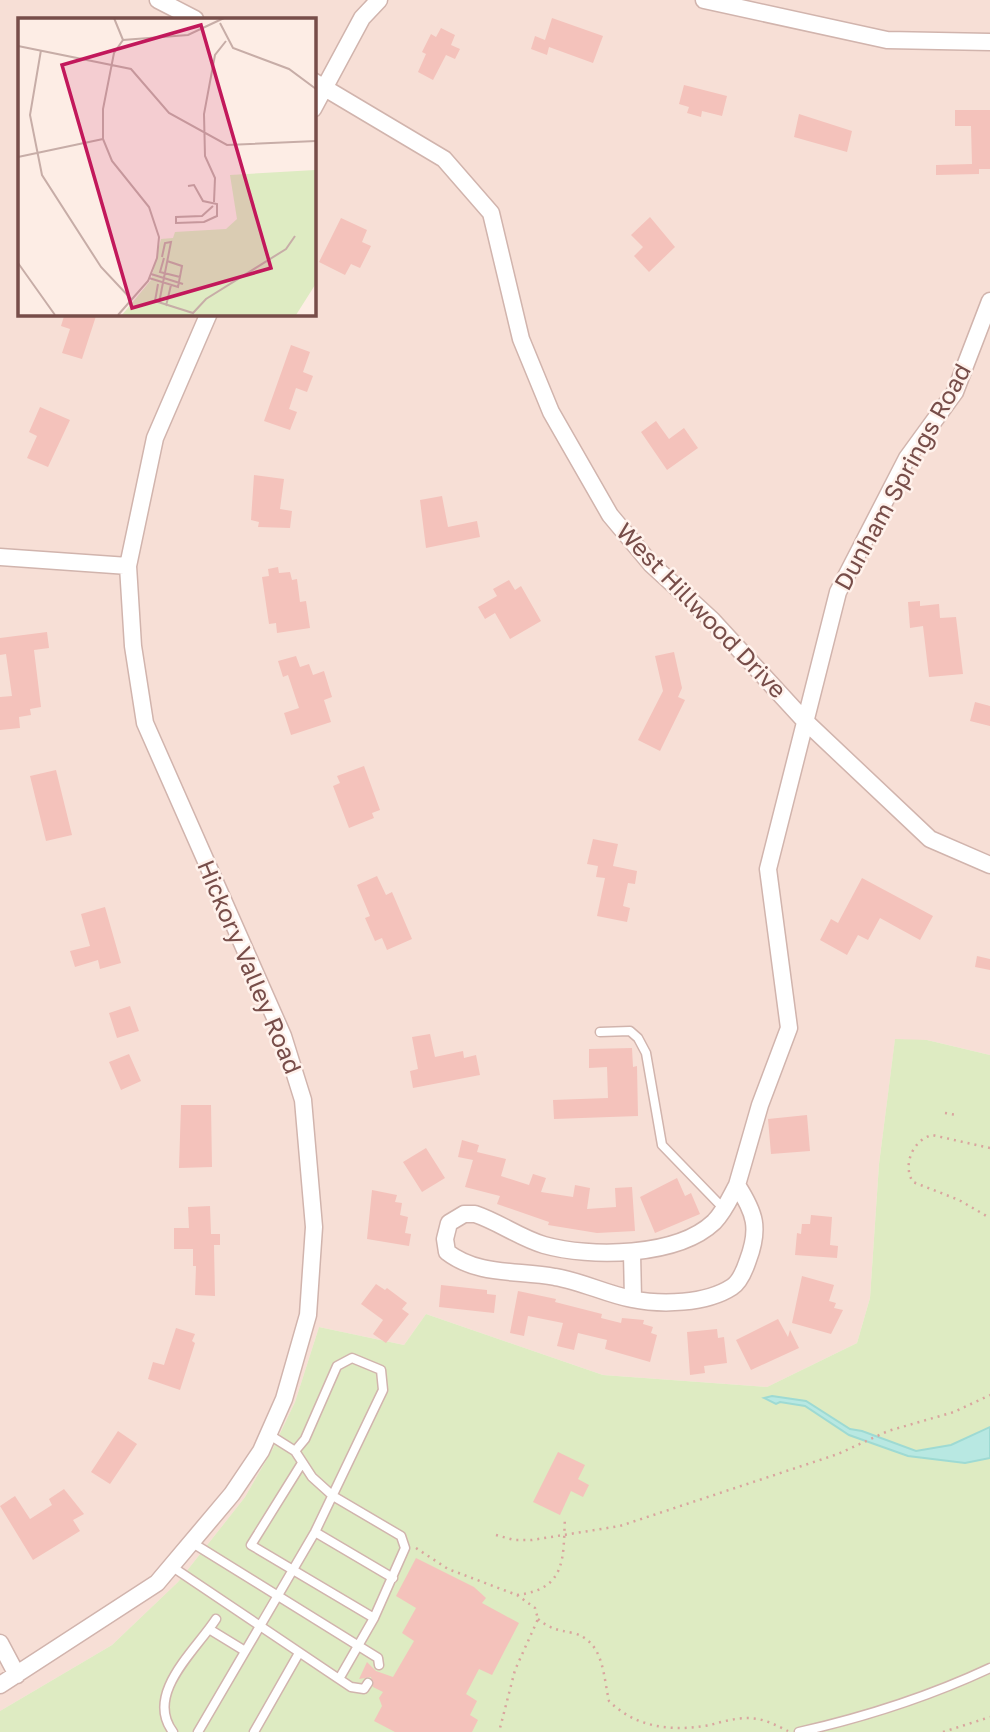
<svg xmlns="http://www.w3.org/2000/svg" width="990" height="1732" viewBox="0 0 990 1732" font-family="'Golos Text',sans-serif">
  <rect width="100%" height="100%" fill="#fdede5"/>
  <!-- residential -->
  <path fill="#f7dfd6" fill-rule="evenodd" d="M0,0H990V1055L927,1040H895L879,1164L870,1298L857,1343L767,1387L603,1375L426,1314L404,1345L319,1327L295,1402L272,1450L245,1497L178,1582L112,1645L0,1711ZM19,19H313V313H19Z"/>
  <!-- green -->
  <path fill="#deebc2" d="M895,1039L927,1040L990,1055V1732H0V1711L112,1645L178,1582L245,1497L272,1450L295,1402L319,1327L404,1345L426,1314L603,1375L767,1387L857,1343L870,1298L879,1164Z"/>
  <!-- water -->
  <path fill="#b8e8e2" stroke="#9edad3" stroke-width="2" d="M772,1396L806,1401L850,1429L862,1431L916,1451L951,1445L990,1427V1458L965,1463L908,1456L849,1435L805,1406L780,1402L776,1404L764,1398Z"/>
  <!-- building -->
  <path fill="#f4c2bb" d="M552,18L603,36L593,63L549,47L547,55L531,49L535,36L545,40Z
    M441,28L455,35L451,45L460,49L455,59L446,55L433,80L418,72L426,54L422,52L431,34L436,37Z
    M684,85L727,96L722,116L702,111L701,117L687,113L689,107L679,104Z
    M955,110H990V169H979V174L936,175V165L972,164L971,126H955Z
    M799,114L852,131L847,152L794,137Z
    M650,217L675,247L649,272L634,256L643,247L631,235Z
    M341,218L367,230L362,242L371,246L360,268L351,264L345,275L319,262Z
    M65,313H97L82,359L62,353L70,329L61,326Z
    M291,345L310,352L303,372L313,376L307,392L296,388L289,409L297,412L290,430L264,421Z
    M40,407L70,420L48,467L27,458L37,436L29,432Z
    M656,421L669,439L684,428L698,448L667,470L641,432Z
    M254,475L284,479L280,509L292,511L290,528L258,527L259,522L251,520Z
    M442,496L448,527L477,521L480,537L426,548L420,500Z
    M278,567L279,573L290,572L292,580L297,579L300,602L306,601L310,628L277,633L276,623L269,624L262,577L269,576L268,569Z
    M509,580L515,590L521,586L541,621L510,639L495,613L485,619L478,607L497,596L493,589Z
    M920,601V606L939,604L940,618L956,617L963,674L929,677L923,626L910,628L908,602Z
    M47,632L49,648L34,650L41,707L30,709L31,715L19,717L20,728L0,730V697L12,696L6,654L0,655V638Z
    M674,652L682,688L678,697L685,700L660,751L638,740L663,691L655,656Z
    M296,656L300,667L309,664L313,675L324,671L332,697L324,700L331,722L291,735L284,713L299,708L288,675L283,677L278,661Z
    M975,702L990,706V726L970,721Z
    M364,766L380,810L372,813L374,818L349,828L333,786L340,783L337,776Z
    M56,770L72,835L46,841L30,776Z
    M593,839L618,844L613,866L637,871L635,884L628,883L623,906L630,908L627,922L597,916L605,878L596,877L598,866L587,864Z
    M377,876L386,895L392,892L412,939L387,950L382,938L375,941L365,918L370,916L357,885Z
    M862,878L933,916L920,940L880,918L868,940L858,935L847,955L820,940L831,919L838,923Z
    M105,907L121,963L100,969L98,960L75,967L70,951L90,946L81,914Z
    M977,956L990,959V970L975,967Z
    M130,1006L139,1031L117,1038L109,1013Z
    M430,1034L435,1057L463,1051L464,1058L476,1055L480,1075L413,1088L410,1071L418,1069L412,1037Z
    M632,1048L633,1067L637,1066L638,1116L554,1119L553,1100L608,1098L607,1067L589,1068V1049Z
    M129,1054L141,1081L121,1090L109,1062Z
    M181,1105H211L212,1167L179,1168Z
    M807,1115L810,1151L771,1154L768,1119Z
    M462,1140L479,1145L477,1152L506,1159L501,1176L529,1185L533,1174L546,1178L541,1192L573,1197L575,1185L590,1188L587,1209L616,1207L615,1188L632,1187L635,1231L597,1233L548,1225L549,1222L497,1204L500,1196L465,1187L473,1160L458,1157Z
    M426,1148L445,1178L422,1192L403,1162Z
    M677,1178L685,1196L691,1193L700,1214L655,1233L640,1197Z
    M372,1190L397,1195L395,1202L402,1203L400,1215L408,1217L405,1233L411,1234L409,1246L367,1239Z
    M210,1206L211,1234H220V1245H214L215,1296L195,1295L196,1266H193V1249H174V1228H189L188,1207Z
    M811,1215L832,1217L830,1245L838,1246L837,1258L795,1255L797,1233L801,1234L802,1224H810Z
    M802,1276L834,1285L829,1301L836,1303L834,1308L843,1310L831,1334L792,1323Z
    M376,1284L385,1290L387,1288L407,1303L402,1309L409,1314L386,1343L373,1334L383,1320L361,1304Z
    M441,1285L487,1290V1294L496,1295L494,1313L439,1307Z
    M518,1291L556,1299L555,1302L602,1314L601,1318L621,1323L622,1318L644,1320L643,1324L653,1327L651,1333L657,1335L650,1362L605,1349L607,1340L578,1333L574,1350L557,1346L563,1323L528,1316L524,1336L510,1333Z
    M778,1319L788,1337L790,1330L799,1348L751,1370L736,1340Z
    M176,1328L195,1334L192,1341L195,1343L180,1390L148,1379L153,1362L164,1365Z
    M717,1329L718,1338L724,1337L727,1363L704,1366L705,1373L690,1375L687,1332Z
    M118,1431L137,1444L110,1484L91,1472Z
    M558,1452L585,1465L578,1479L589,1485L583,1497L571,1491L560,1515L533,1502Z
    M64,1489L84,1514L73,1520L80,1531L33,1560L0,1506L15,1496L30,1519L52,1505L49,1499Z
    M416,1558L474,1587L486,1598L482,1603L519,1623L492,1675L479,1669L466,1694L477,1701L470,1715L478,1720L472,1732H395L374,1721L382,1706L379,1698L383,1692L373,1687L371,1677L359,1679L367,1662L376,1671L393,1677L414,1641L402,1633L416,1608L396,1596Z"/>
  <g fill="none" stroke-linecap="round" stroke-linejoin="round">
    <!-- lane casing -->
    <g stroke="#d1b4ad" stroke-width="11">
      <path id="lane" d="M600,1032L630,1031L638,1038L646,1053L662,1145L724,1209
        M302,1463L251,1545L374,1618
        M315,1532L393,1578
        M191,1542L378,1658L379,1665
        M171,1566L339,1679L374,1618L405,1548L401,1536L333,1496L312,1477L295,1451L268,1434
        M209,1629L245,1651
        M339,1679L351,1687L364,1689L368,1683
        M173,1732C144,1694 196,1650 216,1619
        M198,1732L315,1532L383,1390L381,1370L352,1358L337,1366L305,1439L295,1451
        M254,1732L299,1653
        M799,1732C865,1717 928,1697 990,1668"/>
    </g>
    <!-- street casing -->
    <g stroke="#d1b4ad" stroke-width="19">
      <path id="street" d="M158,0L195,19
        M704,0L887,40L990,42
        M313,81L444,159L491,213L521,339L551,412L610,515L651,564L712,620L804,720L930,839L990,865
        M313,109L362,18L379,0
        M0,557L128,566
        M737,1185L760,1105L789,1028L768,869L838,592L907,458L955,392L990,301
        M737,1185C755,1213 760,1228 748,1260C745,1269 740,1282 732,1287C706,1304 661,1305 632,1299C606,1294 581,1281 555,1277C518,1270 478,1276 447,1252L445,1239L449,1223L464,1214H475C499,1222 520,1238 544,1245C590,1258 677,1257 714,1222C724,1212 730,1198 737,1185Z
        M632,1253L633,1299
        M0,1643L17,1675
        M0,1685L157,1583L232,1494L261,1451L284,1399L308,1315L314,1227L303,1100L283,1036L145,723L133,646L128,566L155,438L209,313"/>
    </g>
    <!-- path -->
    <path stroke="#d9a59e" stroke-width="2.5" stroke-dasharray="2 5" stroke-linecap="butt" d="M945,1113L957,1115
      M990,1148L932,1135C913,1140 902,1165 913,1182L959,1200L990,1218
      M496,1535L514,1540H532L620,1526L838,1454L888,1431L954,1412L990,1395
      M416,1548L448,1569L517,1595L535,1608L538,1619L515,1670L499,1732
      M517,1595C567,1589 563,1558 565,1517
      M538,1619C550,1629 558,1630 573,1633C604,1641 603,1675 609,1701C636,1728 673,1732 710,1725C725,1721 741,1716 758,1719C768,1721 778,1726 788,1731
      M943,1732L990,1717"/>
    <!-- lane -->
    <use href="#lane" stroke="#fff" stroke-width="8"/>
    <!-- street -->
    <use href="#street" stroke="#fff" stroke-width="16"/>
  </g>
  <g text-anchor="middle" stroke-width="5" stroke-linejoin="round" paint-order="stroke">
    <!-- street labels -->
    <g font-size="24" fill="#774d49" stroke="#fff2ec">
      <text transform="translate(903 477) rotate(-61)" y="8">Dunham Springs Road</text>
      <text transform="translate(701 611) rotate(46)" y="8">West Hillwood Drive</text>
      <text transform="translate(249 967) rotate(67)" y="8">Hickory Valley Road</text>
    </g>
  </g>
  <!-- overview -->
  <g transform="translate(18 18)">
    <rect width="298" height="298" fill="#fdede5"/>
    <path d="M297,152V267L278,297H104L133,262L143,221L155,220L157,214L208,211L219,201L212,157Z" fill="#deebc2"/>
    <path fill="none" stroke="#c7ada7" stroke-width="2" d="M96,0L105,22M202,5L215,30L271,51L298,71M0,28L113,51L151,95L209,127L298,123M23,32L12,97L24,157L83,249L114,282M0,139L85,121M170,168L176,167L185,183L199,186V198L186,204L158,205V199L184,198L195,188M196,184L197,160L187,138L186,96L197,37L208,23M146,240L142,254L162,259M0,245L37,297M133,256L165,266M131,260L160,269L164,248L149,243M140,266L137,283L175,295L188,281L268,231L277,218M141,285L153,224L147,225L144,239M148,288L153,267M100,297L130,263L139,240L141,219L131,189L94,143L85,121V91L96,35L105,22L170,17L206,0"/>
    <path fill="#c2185b" fill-opacity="0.15" stroke="#c2185b" stroke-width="3.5" d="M183,7L253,250L114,290L44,47Z"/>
    <rect width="298" height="298" fill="none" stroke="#774d49" stroke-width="3.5"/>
  </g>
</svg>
